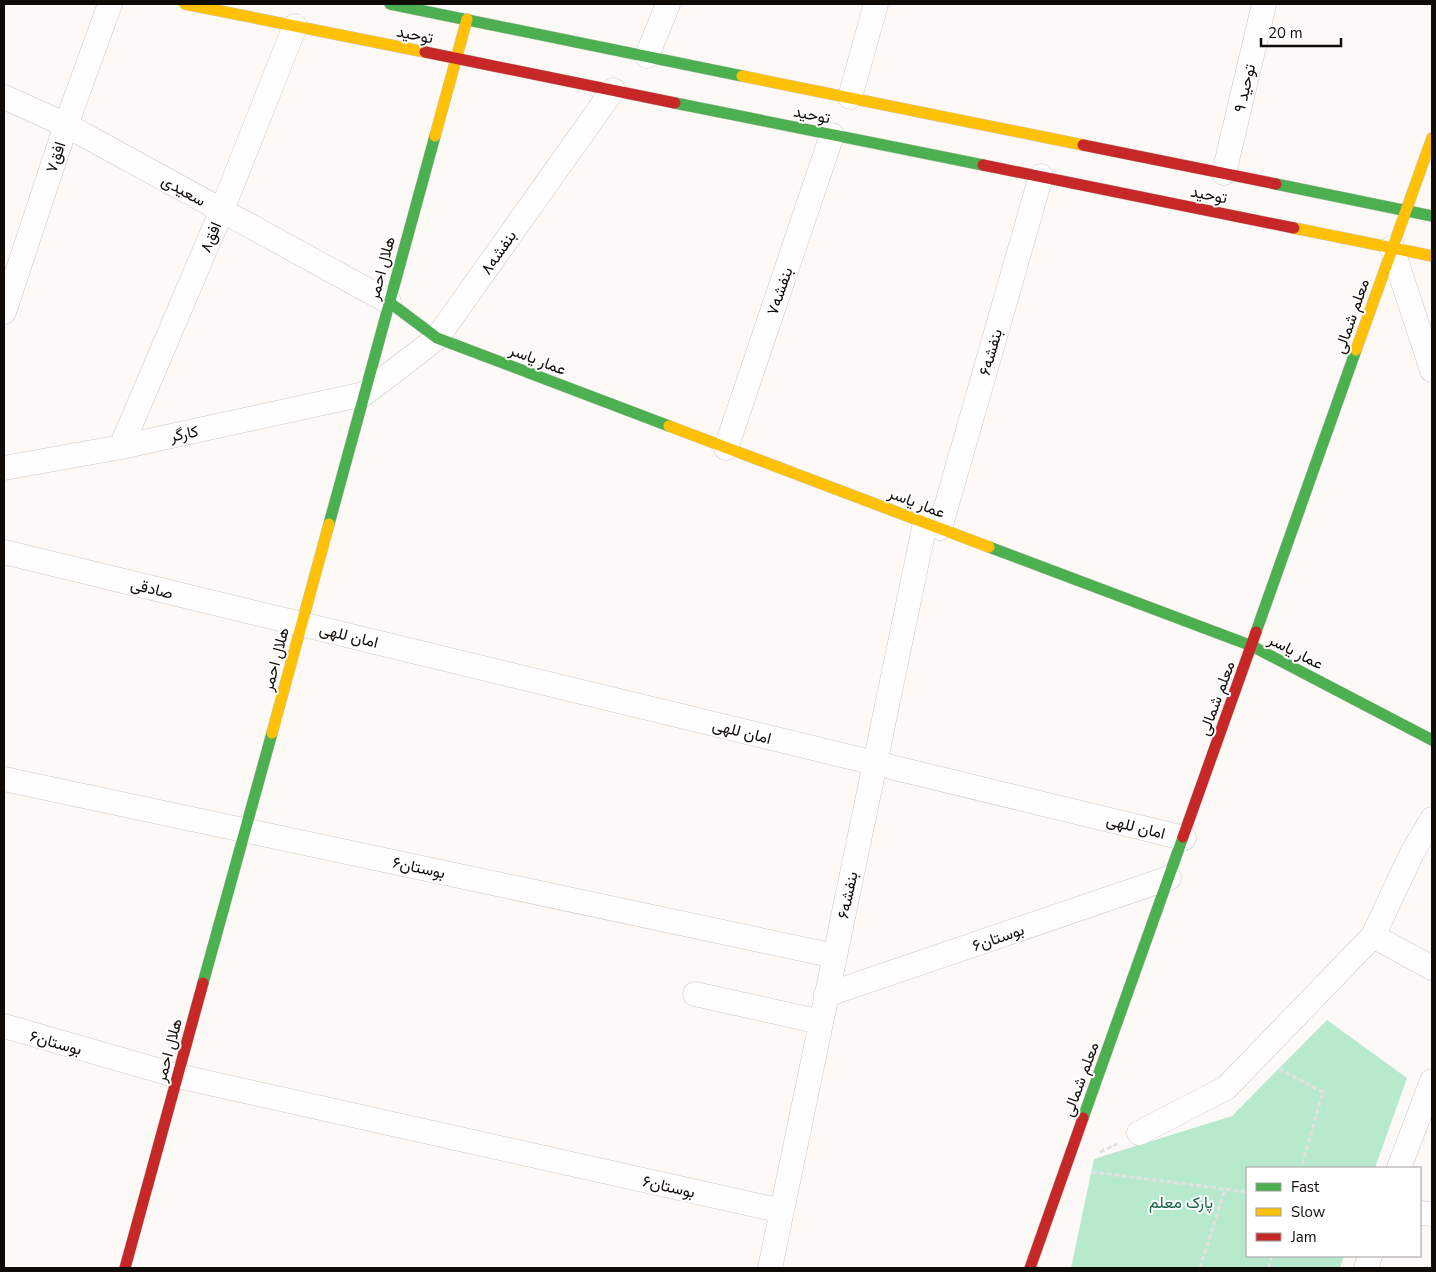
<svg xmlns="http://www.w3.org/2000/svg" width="1436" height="1272" viewBox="0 0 1436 1272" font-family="'Nunito Sans',Vazirmatn,sans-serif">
  <rect width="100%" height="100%" fill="#fcf9f6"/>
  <!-- park -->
  <path fill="#b7eacd" d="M1327,1020L1407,1078L1375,1168H1247V1256H1344L1340,1268H1071L1094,1159L1232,1116Z"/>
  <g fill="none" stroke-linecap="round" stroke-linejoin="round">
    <!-- street casing -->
    <g stroke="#ccc8c4" stroke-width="25">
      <path id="street" d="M647,56L668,4
        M4,97L66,125L389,302
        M850,97L876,4
        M1224,173L1264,4
        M1392,248L1432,370
        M4,312L66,125L110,4
        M121,447L222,210L295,26
        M726,448L832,135
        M4,468L121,447L364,394L437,338L613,90
        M940,528L1041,176
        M4,552L1184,838
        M4,779L835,956
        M1373,936L1432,968
        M695,994L821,1022
        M826,995L1169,878
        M4,1026L178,1076L782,1211
        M1139,1133L1226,1088L1373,936L1412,853L1432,819
        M1399,1168L1432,1081
        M1420,1213L1432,1214
        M770,1268L925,523
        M1366,1268L1370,1256"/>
    </g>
    <!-- fast casing -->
    <g stroke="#ccc8c4" stroke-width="12">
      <path id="fast" d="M390,4L742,76
        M675,103L983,165
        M1276,184L1432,216
        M389,302L437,338L669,426
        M329,524L435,136
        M989,547L1252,646L1432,740
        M1256,632L1356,350
        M203,983L272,733
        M1083,1118L1183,837"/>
    </g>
    <!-- slow casing -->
    <g stroke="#ccc8c4" stroke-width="12">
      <path id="slow" d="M185,4L425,52
        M742,76L1083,145
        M435,136L467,19
        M1294,228L1432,256
        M1356,350L1432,138
        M669,426L989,547
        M272,733L329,524"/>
    </g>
    <!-- jam casing -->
    <g stroke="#ccc8c4" stroke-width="12">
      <path id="jam" d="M425,52L675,103
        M1083,145L1276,184
        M983,165L1294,228
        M1183,837L1256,632
        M125,1268L203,983
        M1030,1268L1083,1118"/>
    </g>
    <!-- path -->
    <path stroke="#e2e1e1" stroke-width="3" stroke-dasharray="5 2.5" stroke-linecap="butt" d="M1279,1069L1323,1092L1301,1168
      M1100,1152L1117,1144
      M1092,1172L1247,1192
      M1200,1268L1225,1189
      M1268,1268L1272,1256"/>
    <!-- street -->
    <use href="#street" stroke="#fffefe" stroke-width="24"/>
    <!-- fast -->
    <use href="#fast" stroke="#4caf50" stroke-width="11"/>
    <!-- slow -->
    <use href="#slow" stroke="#ffc107" stroke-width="11"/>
    <!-- jam -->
    <use href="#jam" stroke="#c62828" stroke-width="11"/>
  </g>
  <g text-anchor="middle" stroke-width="4" stroke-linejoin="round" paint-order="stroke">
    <!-- street labels -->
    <g font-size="16" fill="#0f0b07" stroke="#fff">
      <text transform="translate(415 34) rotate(11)" y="6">توحید</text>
      <text transform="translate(1244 88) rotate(-77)" y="6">توحید ۹</text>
      <text transform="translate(812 114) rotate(11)" y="6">توحید</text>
      <text transform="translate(55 157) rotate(-72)" y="6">افق۷</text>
      <text transform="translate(184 190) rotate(29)" y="6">سعیدی</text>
      <text transform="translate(1209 194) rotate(11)" y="6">توحید</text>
      <text transform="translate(210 237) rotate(-67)" y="6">افق۸</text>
      <text transform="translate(498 252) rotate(-55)" y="6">بنفشه۸</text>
      <text transform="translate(381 268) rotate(-75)" y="6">هلال احمر</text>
      <text transform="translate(779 291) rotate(-71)" y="6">بنفشه۷</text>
      <text transform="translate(1351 316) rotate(-71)" y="6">معلم شمالی</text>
      <text transform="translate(990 352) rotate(-74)" y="6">بنفشه۶</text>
      <text transform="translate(538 359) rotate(21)" y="6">عمار یاسر</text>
      <text transform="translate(184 433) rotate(-12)" y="6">کارگر</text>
      <text transform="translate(917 502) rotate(21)" y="6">عمار یاسر</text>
      <text transform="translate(152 588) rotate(14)" y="6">صادقی</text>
      <text transform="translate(349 635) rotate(14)" y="6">امان للهی</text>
      <text transform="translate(1296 651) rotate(27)" y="6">عمار یاسر</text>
      <text transform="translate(275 659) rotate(-75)" y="6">هلال احمر</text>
      <text transform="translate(1216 698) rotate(-70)" y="6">معلم شمالی</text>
      <text transform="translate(742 731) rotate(14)" y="6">امان للهی</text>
      <text transform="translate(1136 826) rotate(14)" y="6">امان للهی</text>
      <text transform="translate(419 867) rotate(12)" y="6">بوستان۶</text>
      <text transform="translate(847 895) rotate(-78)" y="6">بنفشه۶</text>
      <text transform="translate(998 937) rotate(-19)" y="6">بوستان۶</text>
      <text transform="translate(56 1042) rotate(16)" y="6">بوستان۶</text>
      <text transform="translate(168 1050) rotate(-75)" y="6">هلال احمر</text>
      <text transform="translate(1080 1079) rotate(-70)" y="6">معلم شمالی</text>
      <text transform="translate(669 1186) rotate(13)" y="6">بوستان۶</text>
    </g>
    <!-- park labels -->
    <g font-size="16" fill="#136441" stroke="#fff">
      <text x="1181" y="1208">پارک معلم</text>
    </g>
  </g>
  <!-- border -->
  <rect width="1436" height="1272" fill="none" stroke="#0f0b07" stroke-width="10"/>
  <!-- legend -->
  <rect x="1246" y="1167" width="175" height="90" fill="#ffffff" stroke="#9f9d9c"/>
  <rect x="1256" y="1183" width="25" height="8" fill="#4caf50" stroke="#9f9d9c"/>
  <text x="1291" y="1192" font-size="15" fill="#0f0b07">Fast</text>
  <rect x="1256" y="1208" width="25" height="8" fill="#ffc107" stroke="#9f9d9c"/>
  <text x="1291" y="1217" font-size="15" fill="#0f0b07">Slow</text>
  <rect x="1256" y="1233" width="25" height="8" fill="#c62828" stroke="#9f9d9c"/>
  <text x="1291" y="1242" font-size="15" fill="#0f0b07">Jam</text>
  <!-- scale -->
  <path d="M1261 38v8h80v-8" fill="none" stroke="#0f0b07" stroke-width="2.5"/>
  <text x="1268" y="38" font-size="15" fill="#0f0b07" stroke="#ffffff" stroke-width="4" paint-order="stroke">20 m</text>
</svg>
